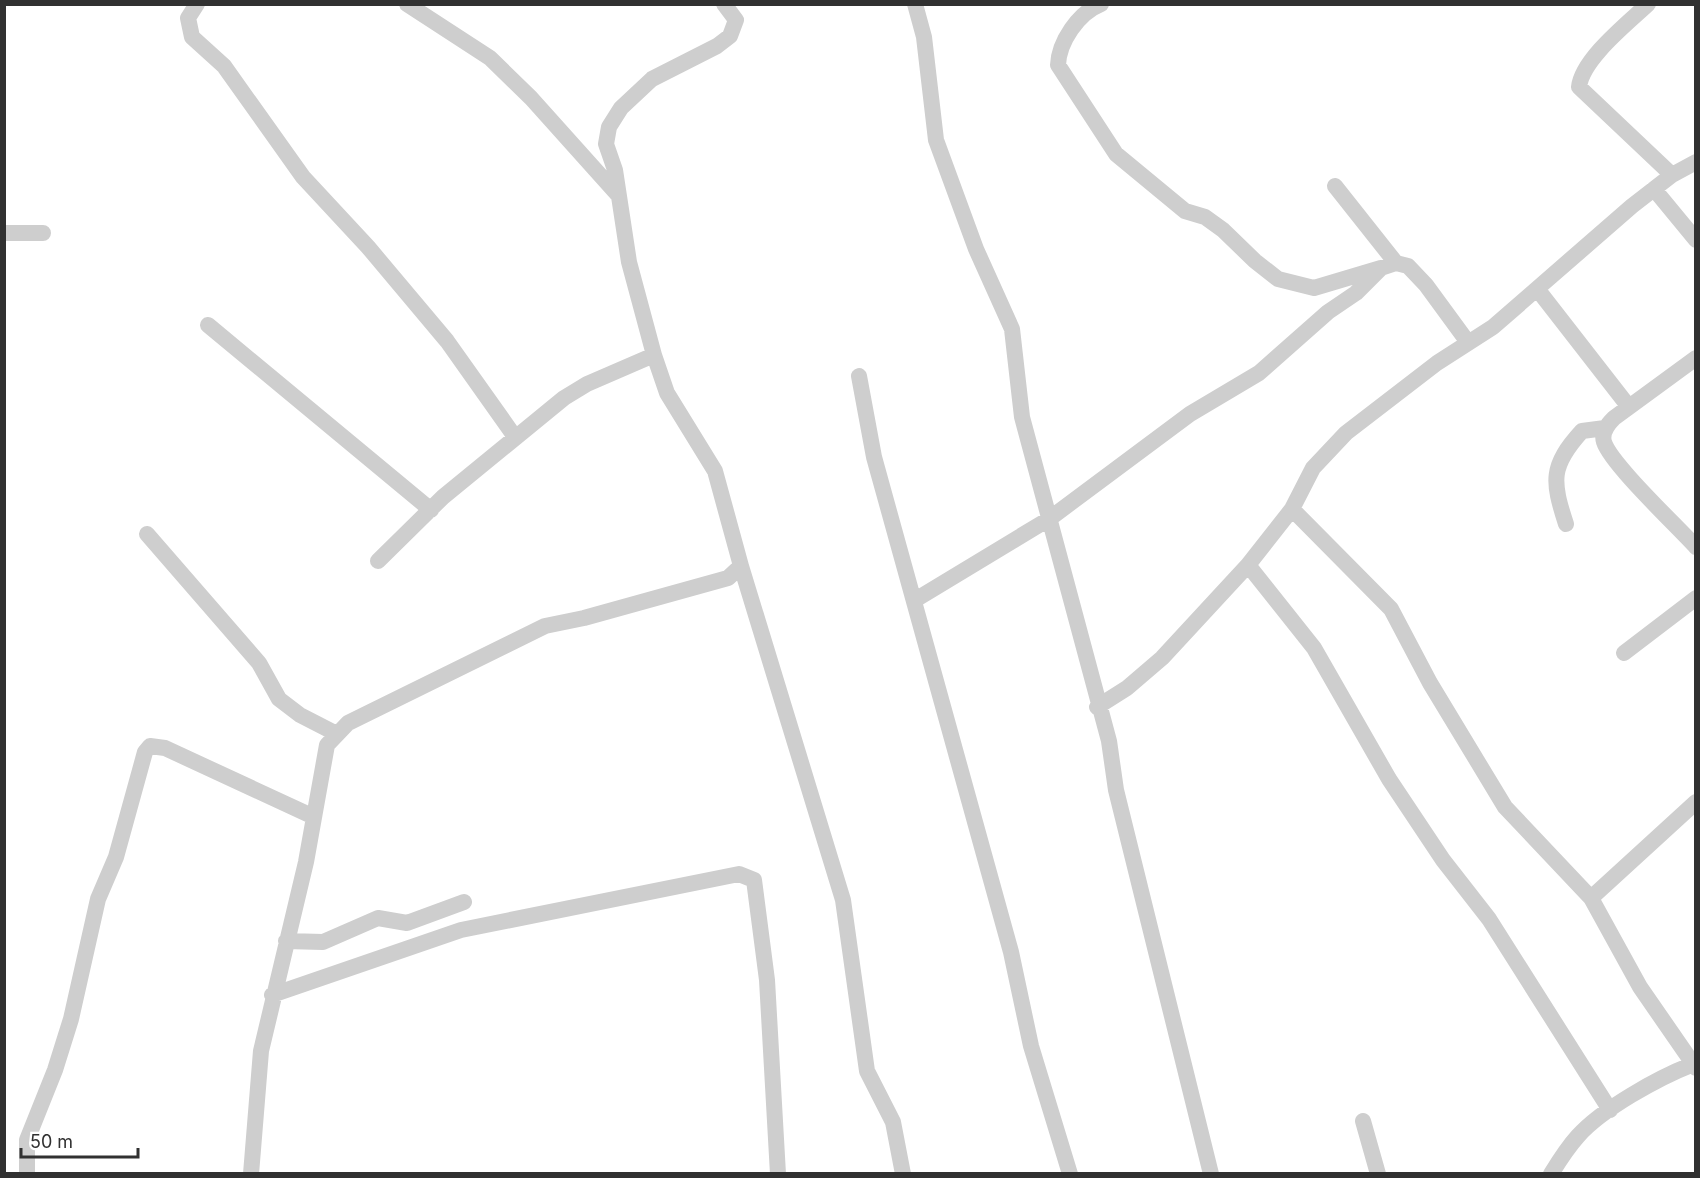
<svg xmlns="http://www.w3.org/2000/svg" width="1700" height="1178" viewBox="0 0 1700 1178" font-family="Inter,sans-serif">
  <rect width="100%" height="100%" fill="#fff"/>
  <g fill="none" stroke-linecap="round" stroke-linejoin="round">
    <!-- minor -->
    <path stroke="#cecece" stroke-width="16" d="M197,4L188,18L192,37L224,66L303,177L368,247L447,341L515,437
      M407,4L490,58L531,98L618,195
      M915,4L924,37L936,140L976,249L1012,329L1022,417L1109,741L1116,790L1211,1174
      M1101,4C1078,13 1059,42 1058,65L1116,154L1185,211L1205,217L1223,230L1255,261L1278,279L1314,288L1381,268
      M1648,4C1628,23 1582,59 1579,87L1672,175
      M1335,186L1396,263
      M1654,189L1696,240
      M4,233H43
      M1538,290L1629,407
      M208,325L431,510
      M1696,358L1614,418C1608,424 1601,432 1604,442C1611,464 1676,525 1696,547
      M859,376L874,457L1011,952L1031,1046L1070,1174
      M1292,509L1391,609L1430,683L1505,807L1591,898L1640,987L1696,1068
      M1566,524C1552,481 1550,466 1582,431L1605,428
      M147,534L259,663L279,699L300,715L335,733
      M378,561L443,497L564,398L587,384L654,355
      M1248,565L1314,648L1389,779L1443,860L1489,919L1610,1110
      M741,566L843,900L867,1071L893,1122L903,1174
      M915,600L1049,519L1190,414L1259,373L1328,312L1356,293L1381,268L1396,263L1408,266L1426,285L1467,341
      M1624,653L1696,598
      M1097,707L1127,688L1162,658L1248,565L1292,509L1313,468L1346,433L1437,363L1493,327L1632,206L1672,175L1696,162
      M1591,898L1696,802
      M286,941L323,942L378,918L407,923L464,902
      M272,995L461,930L739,874L754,880L767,980L778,1174
      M1363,1121L1378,1174
      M27,1174V1140L55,1070L71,1019L98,899L116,857L145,752L150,746L165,748L314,817
      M251,1174L261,1051L306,862L327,745L348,723L545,626L584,618L728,578L741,566L715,471L667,393L654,355L629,262L615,170L606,144L609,127L621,108L652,79L717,46L730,36L736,20L724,4
      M1551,1174C1559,1161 1568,1147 1578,1136C1602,1109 1658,1078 1691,1065"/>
  </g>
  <!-- border -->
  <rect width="1700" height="1178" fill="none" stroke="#313131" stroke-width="12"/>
  <!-- scale -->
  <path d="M21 1148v9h117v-9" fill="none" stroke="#313131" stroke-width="3"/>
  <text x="30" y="1148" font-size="18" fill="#313131" stroke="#ffffff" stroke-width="4.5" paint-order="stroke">50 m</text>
</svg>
